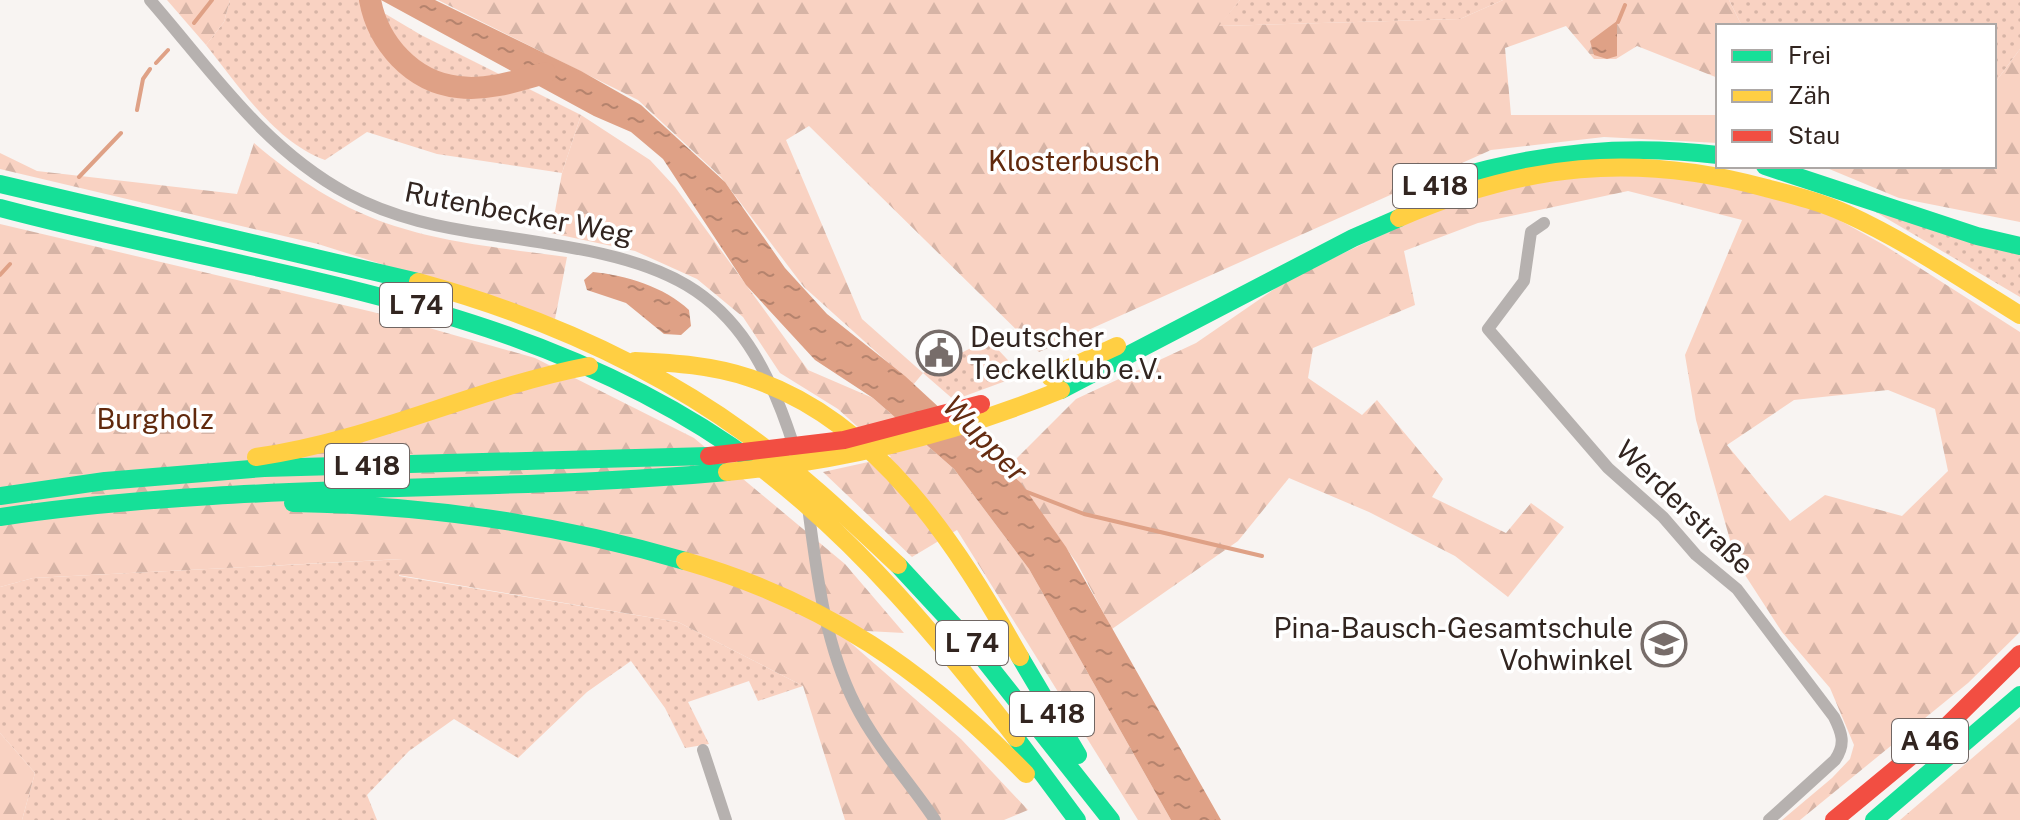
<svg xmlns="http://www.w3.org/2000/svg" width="2020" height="820" viewBox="0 0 2020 820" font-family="'Public Sans',sans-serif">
  <defs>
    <pattern id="green-dots" width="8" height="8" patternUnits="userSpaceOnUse" patternTransform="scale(2)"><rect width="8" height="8" fill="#f9d2c2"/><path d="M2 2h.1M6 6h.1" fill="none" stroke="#d6b4a6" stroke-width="1.8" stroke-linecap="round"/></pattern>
    <pattern id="forest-firs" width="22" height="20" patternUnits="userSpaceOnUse" patternTransform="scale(2)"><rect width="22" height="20" fill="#f9d2c2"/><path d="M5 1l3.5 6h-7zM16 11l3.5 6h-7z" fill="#d6b4a6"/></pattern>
    <pattern id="water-ripples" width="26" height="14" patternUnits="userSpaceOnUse" patternTransform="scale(2)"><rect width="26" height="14" fill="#dfa186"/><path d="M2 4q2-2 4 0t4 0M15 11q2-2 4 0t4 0" fill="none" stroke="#b5836d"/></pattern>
  </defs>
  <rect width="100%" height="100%" fill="#f8f4f2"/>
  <!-- green -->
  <path fill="url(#green-dots)" d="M230,0H362L421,35L581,115L562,173L437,154L367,132L325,160C274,141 239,86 206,45L224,22Z
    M1240,0H1503L1460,19L1218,26Z
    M1729,0H2020V49L1994,84V26H1742Z
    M1874,211L2020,252V297Z
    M988,339L1022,375L954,400L923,373Z
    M403,559L399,576L678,622L803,686L758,701L749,681L688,702L709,744L685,748L665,708L631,661L587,692L518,758L454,719L409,751L367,795L377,820H22L35,773L0,733V587L33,578Z"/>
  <!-- forest -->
  <path fill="url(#forest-firs)" fill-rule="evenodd" d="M167,0H230L224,22L206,45Z
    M438,0H1240L1219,26L1460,19L1503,0H1729L1742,26H1718V78L1637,46L1616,59H1594L1566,26L1505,48L1511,115H1718V143L1604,137L1491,150L1039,352L809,126L786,140L862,319L923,373L913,385L804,287L721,177L638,100Z
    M2020,49V222L1899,198L1822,166H1994V84Z
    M581,115L650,160L675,187L808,370L873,398L954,469L1029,569L1171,820H1138L957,530L912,557L823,472L891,457L838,409L780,373L743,317L697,279L635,251L551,233L562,173Z
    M254,143C362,235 432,239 567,257L555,319L318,244L0,169V153L37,171L237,194Z
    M1651,170L1816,207L1884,245L2020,332V632L1968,683L1800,820H1782L1832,778L1850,759L1854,745L1830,688L1782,632L1736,561L1696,420L1685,355L1742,220L1628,191L1478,223L1404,251L1415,305L1313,348L1308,378L1362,415L1377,400L1443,479L1432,497L1506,533L1531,503L1564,527L1508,597L1455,556L1369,512L1289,478L1238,541L1112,629L1077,563L1007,468L1076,399L1196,343L1289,279L1426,214L1543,175ZM1888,390L1935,409L1948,471L1902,516L1825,495L1790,521L1727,445L1794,400Z
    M0,224L373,312L535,358L694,438L845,564L904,633L829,629L837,631L961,739L1028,810L1004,820H845L803,686L678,622L398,575L402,559L33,578L0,587Z
    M2020,717V820H1900Z
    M0,733L35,773L22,820H0Z"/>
  <!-- water -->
  <path fill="url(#water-ripples)" d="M381,0H435L581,71L641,105L725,182L785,268L827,314L905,376L1021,483L1066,547L1221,820H1171L1029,569L954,469L873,398L815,360L746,285L663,159L631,132L594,116Z
    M1617,21V56L1607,59L1594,55L1590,41Z
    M593,272C625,275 665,287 689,310L691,326L681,335L664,334L626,303L587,290L584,280Z"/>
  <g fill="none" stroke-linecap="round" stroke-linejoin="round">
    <!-- stream -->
    <path stroke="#dfa186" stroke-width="4" d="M1618,22L1625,5
      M194,23L212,0
      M156,63L168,50
      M137,110L143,79L150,69
      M79,177L121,133
      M0,275L10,264
      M1022,490L1084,514L1262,556"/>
    <!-- river -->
    <path stroke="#dfa186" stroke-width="22" d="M370,0C378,43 412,82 458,87C487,91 517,81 545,73"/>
    <!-- street -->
    <path stroke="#b6b1af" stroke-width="12" d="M150,0C211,70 264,149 348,194C393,218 442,228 492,235C662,260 740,272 795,450
      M1544,223L1531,232L1524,281L1488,329L1608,468L1663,517L1696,555L1737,589L1834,717C1842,733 1846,744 1835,760L1769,820
      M808,507C817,574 824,642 855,704C876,746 909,781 935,820
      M703,750L726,820"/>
    <!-- fast -->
    <path stroke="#16e098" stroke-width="18" d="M1765,166L1977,236L2020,246
      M1455,178C1543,152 1627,144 1718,155
      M0,184L418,282
      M0,208C262,278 534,298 759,466
      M1061,390L1353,238L1399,218
      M0,496L105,481L264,468L709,456
      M293,503C425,505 558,524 685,561
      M0,517C242,481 485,494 727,472
      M898,565L974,647L1111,820
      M1020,657L1078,755
      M1016,738L1077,820
      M1874,820L2020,695"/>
    <!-- slow -->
    <path stroke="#ffcf43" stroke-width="18" d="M1399,218C1523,164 1635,152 1766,188C1793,195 1821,202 1847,214C1908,242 1963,280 2020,315
      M418,282C535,314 648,363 746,434C801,473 849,519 898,565
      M635,361C674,363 712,365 750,378C878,420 958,546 1020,657
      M1050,377L1117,346
      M256,457C371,441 475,388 589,366
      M759,466C859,542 939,639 1016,738
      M727,472C843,461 953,434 1061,390
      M685,561C825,601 925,671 1026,774"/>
    <!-- jam -->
    <path stroke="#f24e42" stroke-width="18" d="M709,456L844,440L981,404
      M1834,820L1944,729L2020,654"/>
  </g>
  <!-- icons -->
  <defs>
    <g id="civic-ring" transform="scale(2.3)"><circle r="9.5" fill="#fff" stroke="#776d6a" stroke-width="1.5"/><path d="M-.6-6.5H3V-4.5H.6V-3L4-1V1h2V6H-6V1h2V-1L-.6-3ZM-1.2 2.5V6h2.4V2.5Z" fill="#776d6a"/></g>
    <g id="school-ring" transform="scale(2.3)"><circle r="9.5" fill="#fff" stroke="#776d6a" stroke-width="1.5"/><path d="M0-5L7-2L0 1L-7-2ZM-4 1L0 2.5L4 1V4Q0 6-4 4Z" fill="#776d6a"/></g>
  </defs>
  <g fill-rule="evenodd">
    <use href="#civic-ring" x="939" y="353"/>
    <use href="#school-ring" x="1664" y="644"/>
  </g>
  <g text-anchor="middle" stroke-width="7" stroke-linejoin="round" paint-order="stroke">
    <!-- shield labels -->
    <g fill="#fff" stroke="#706663" stroke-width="2">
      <rect x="1393" y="164" width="84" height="44" rx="6"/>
      <rect x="380" y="283" width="72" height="44" rx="6"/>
      <rect x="325" y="444" width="84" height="44" rx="6"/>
      <rect x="936" y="621" width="72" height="44" rx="6"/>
      <rect x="1010" y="692" width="84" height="44" rx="6"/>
      <rect x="1892" y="719" width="76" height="44" rx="6"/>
    </g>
    <g font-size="26" font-weight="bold" fill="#322520">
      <text x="1435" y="195">L 418</text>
      <text x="416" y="314">L 74</text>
      <text x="367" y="475">L 418</text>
      <text x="972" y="652">L 74</text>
      <text x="1052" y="723">L 418</text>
      <text x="1930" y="750">A 46</text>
    </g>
    <!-- park labels -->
    <g font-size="28" fill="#61290d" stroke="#fff">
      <text x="1074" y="171">Klosterbusch</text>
      <text x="155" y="429">Burgholz</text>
    </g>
    <!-- street labels -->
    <g font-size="28" fill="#322520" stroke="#fff">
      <text transform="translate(519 213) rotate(11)" y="10">Rutenbecker Weg</text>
      <text transform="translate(1685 507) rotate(44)" y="10">Werderstraße</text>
    </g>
    <!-- poi labels -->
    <g font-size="28" fill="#322520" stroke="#fff" text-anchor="start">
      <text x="970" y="347">Deutscher<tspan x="970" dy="32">Teckelklub e.V.</tspan></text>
      <text x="1633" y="638" text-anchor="end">Pina-Bausch-Gesamtschule<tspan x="1633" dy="32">Vohwinkel</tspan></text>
    </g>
    <!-- water labels -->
    <g font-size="30" font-style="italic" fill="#652d12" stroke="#fff">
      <text transform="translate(985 439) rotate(46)" y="10">Wupper</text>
    </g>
  </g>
  <!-- legend -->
  <rect x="1716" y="24" width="280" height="144" fill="#ffffff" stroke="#ada8a6" stroke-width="2"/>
  <rect x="1732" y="50" width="40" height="12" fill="#16e098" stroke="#ada8a6" stroke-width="2"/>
  <text x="1788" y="64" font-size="24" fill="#322520">Frei</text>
  <rect x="1732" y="90" width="40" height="12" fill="#ffcf43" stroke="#ada8a6" stroke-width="2"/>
  <text x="1788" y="104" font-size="24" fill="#322520">Zäh</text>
  <rect x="1732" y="130" width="40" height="12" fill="#f24e42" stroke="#ada8a6" stroke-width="2"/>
  <text x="1788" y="144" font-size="24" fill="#322520">Stau</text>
</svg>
